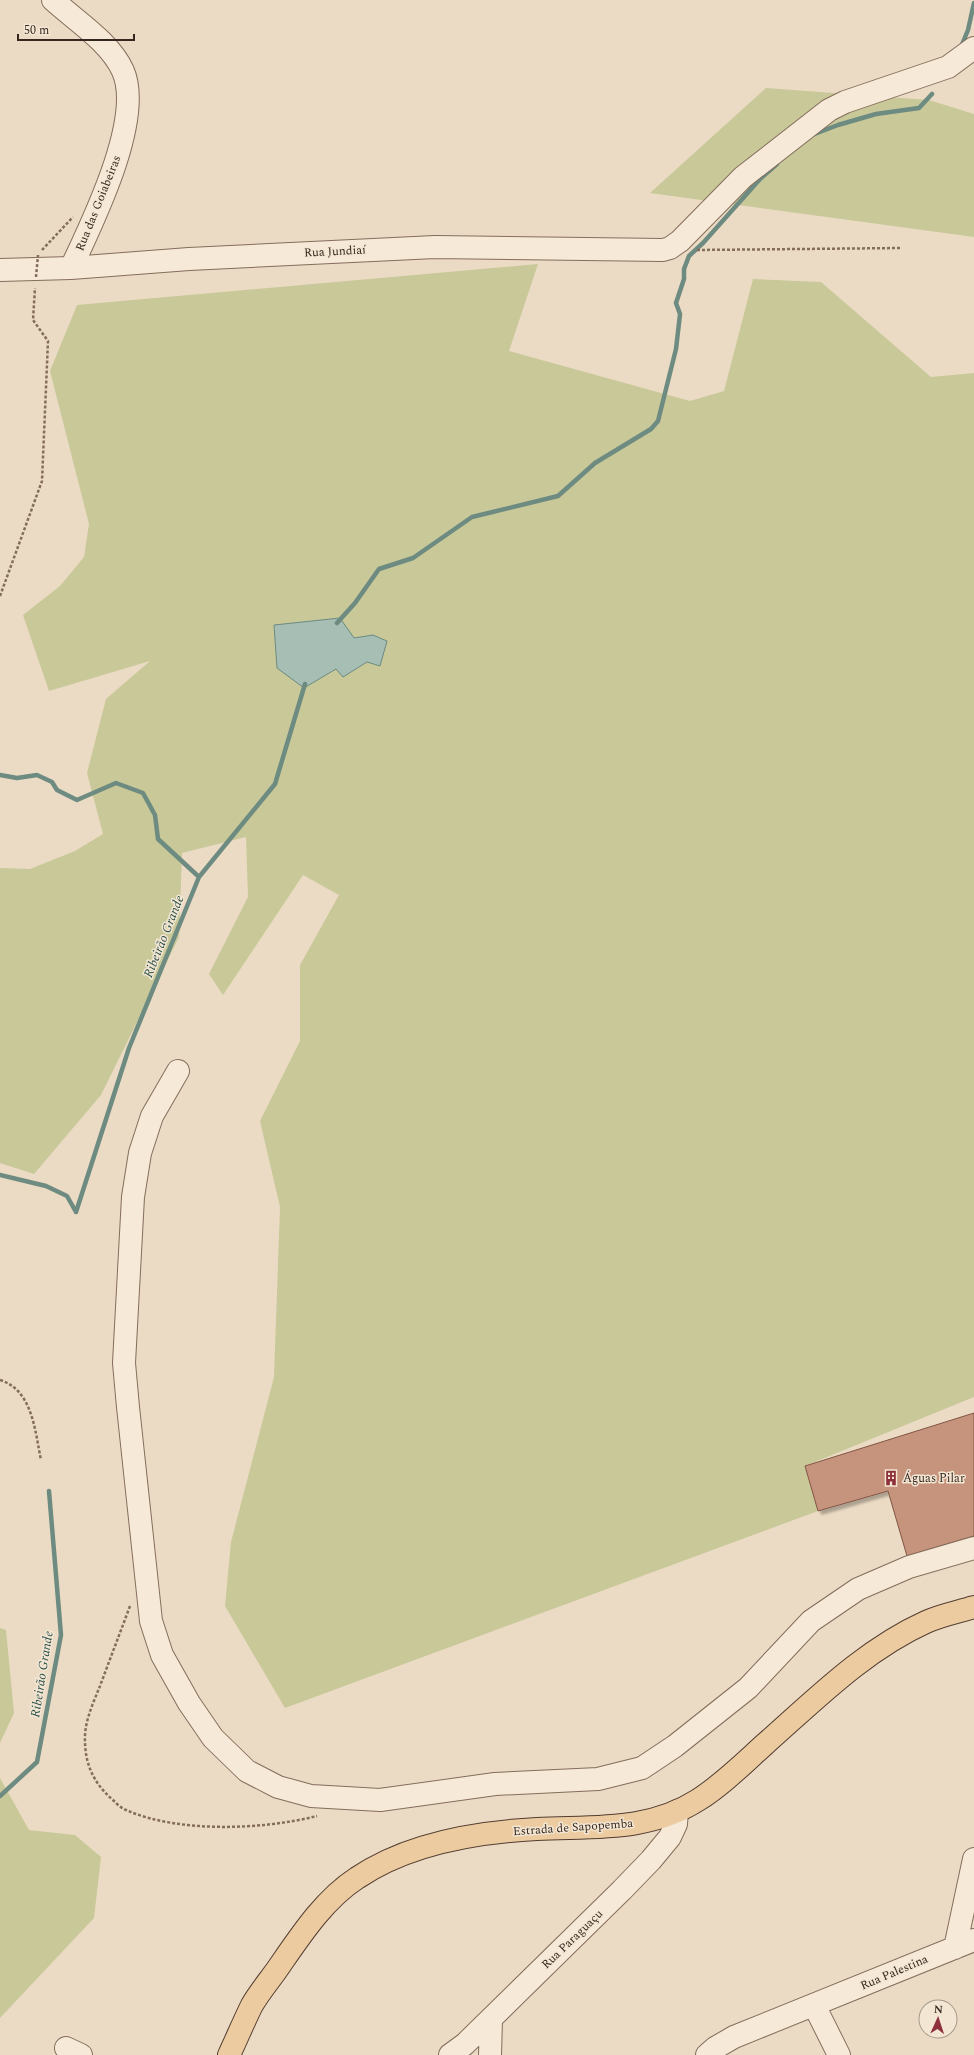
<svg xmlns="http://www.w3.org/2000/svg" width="974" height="2055" viewBox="0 0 974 2055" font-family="Spectral,serif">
  <defs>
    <filter id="shadow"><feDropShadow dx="3.5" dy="3.5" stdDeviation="1" flood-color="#0004"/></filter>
  </defs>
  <rect width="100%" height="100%" fill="#ebdbc4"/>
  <!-- green -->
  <path fill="#c8c899" d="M766,88L929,100L974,114V237L650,193Z
    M538,264L509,351L690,401L724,391L753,279L821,282L931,377L974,373V1397L805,1466L818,1511L285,1708L225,1606L231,1542L274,1377L280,1207L260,1121L300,1041V965L339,895L303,875L223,995L209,974L248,897L246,837L182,853L179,937L101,1095L34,1174L0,1163V868L30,869L75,851L103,834L87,773L106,699L150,661L49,691L23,615L60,586L84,557L89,524L50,371L77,305Z
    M0,1628L6,1630L14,1713L0,1743Z
    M0,1778L29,1830L75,1835L101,1857L94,1918L0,2018Z"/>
  <!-- water -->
  <path fill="#a6beb4" stroke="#6d8b81" d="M340,618L354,638L373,635L387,641L380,666L367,662L343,677L336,669L304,688L277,668L274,625Z"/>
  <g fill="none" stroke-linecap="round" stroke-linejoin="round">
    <!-- stream -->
    <path stroke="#6d8b81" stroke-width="4.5" d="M961,47L968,30L974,3
      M812,135L838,125L876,114L919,108L932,94
      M337,623L355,603L379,569L413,558L472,517L558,496L595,463L651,429L658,421L676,349L679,323L680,314L676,303L684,279V269L689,256L703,243L760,179L777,164
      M0,775L17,778L37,775L52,782L57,790L77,800L116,783L143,793L155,815L158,839L199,877
      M0,1175L46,1186L67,1196L76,1212
      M76,1212L129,1048L199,877L275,784L305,684
      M0,1796L37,1762L61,1635L49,1491"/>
  </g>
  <!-- building -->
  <path fill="#c6937d" stroke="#815543" filter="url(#shadow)" d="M974,1413V1536L907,1556L888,1491L818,1511L805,1466Z"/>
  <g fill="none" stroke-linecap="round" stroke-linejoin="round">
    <!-- minor casing -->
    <g stroke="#846d5c" stroke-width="24">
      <path id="minor" d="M53,0C76,21 110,42 123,71C144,119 92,223 71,268
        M0,270L71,268L189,259L435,247L663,250L670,248L680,241L743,177L829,110L845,102L948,67L974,48
        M178,1071L152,1116L140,1153L133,1197L124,1363L128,1407L151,1621L162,1655L189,1703L213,1738L247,1771L278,1787L311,1796L380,1800L495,1784L598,1779L642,1768L675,1746L748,1688L811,1621L858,1589L909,1567L974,1548
        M955,1948L974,1859
        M814,2005L839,2055
        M66,2048L81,2055
        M450,2055L465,2044L516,1994L622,1890L651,1860L670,1837L676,1824L677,1811
        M490,2055L491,2019
        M707,2055L715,2048L734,2037L974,1940"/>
    </g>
    <!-- major casing -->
    <g stroke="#523c30" stroke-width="24">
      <path id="major" d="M229,2055C237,2038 244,2021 252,2005C259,1993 268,1982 276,1971C299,1938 323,1900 357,1878C407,1844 478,1832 537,1829C593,1826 648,1832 698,1800C722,1785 744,1763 765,1744C815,1700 864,1650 926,1622C941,1615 958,1612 974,1607"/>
    </g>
    <!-- path -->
    <path stroke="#846d5c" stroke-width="2.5" stroke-dasharray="3 2" stroke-linecap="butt" d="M42,250L73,217
      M697,250L902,248
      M0,596L42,481L48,341L33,320L35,288
      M0,1380C33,1390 35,1432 41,1460
      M130,1606C120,1633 110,1659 100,1686C94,1701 86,1718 85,1735C84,1763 93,1783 114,1801C117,1804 121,1808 126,1810C178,1833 262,1830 317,1816"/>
    <!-- minor -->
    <use href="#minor" stroke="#f6e9d7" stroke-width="22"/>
    <!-- major -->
    <use href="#major" stroke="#ebcb9f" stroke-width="22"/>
    <!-- path-bridge -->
    <path stroke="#846d5c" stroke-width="2.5" stroke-dasharray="3 2" stroke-linecap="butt" d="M36,277L38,255"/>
  </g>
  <!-- icons -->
  <defs>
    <g id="building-bare" transform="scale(1.2)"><path d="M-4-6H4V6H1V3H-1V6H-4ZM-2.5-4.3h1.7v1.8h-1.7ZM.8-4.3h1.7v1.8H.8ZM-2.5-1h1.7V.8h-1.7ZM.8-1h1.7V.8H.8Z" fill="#8e303b" stroke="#f3e6d3" stroke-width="2.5" paint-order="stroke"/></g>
  </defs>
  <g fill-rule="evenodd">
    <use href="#building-bare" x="891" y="1478"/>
  </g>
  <g text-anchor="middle" stroke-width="3" stroke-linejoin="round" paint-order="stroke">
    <!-- street labels -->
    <g font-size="12" fill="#35271f" stroke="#f3e6d3">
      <text transform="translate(98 203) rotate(-68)" y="4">Rua das Goiabeiras</text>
      <text transform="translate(335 251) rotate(-3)" y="4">Rua Jundiaí</text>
      <text transform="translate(573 1827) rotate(-4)" y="4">Estrada de Sapopemba</text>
      <text transform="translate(572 1939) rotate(-44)" y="4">Rua Paraguaçu</text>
      <text transform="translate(894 1972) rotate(-23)" y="4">Rua Palestina</text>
    </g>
    <!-- poi labels -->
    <g font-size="12" fill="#35271f" stroke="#f3e6d3" text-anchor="start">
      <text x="903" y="1482">Águas Pilar</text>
    </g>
    <!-- water labels -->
    <g font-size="13" font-style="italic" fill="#2f544d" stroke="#f3e6d3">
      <text transform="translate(163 936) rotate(-68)" y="5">Ribeirão Grande</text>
      <text transform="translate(41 1674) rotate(-81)" y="5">Ribeirão Grande</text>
    </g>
  </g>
  <!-- north arrow -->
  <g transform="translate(938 2019) rotate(3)"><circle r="19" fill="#f3e6d3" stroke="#a79a8b"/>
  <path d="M0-3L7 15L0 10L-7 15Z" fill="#8e303b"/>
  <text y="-6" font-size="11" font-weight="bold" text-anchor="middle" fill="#35271f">N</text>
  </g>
  <!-- scale -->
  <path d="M18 34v6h116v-6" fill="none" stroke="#35271f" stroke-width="2"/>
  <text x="24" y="34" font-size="12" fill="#35271f" stroke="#f3e6d3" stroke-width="3" paint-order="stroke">50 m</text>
</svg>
